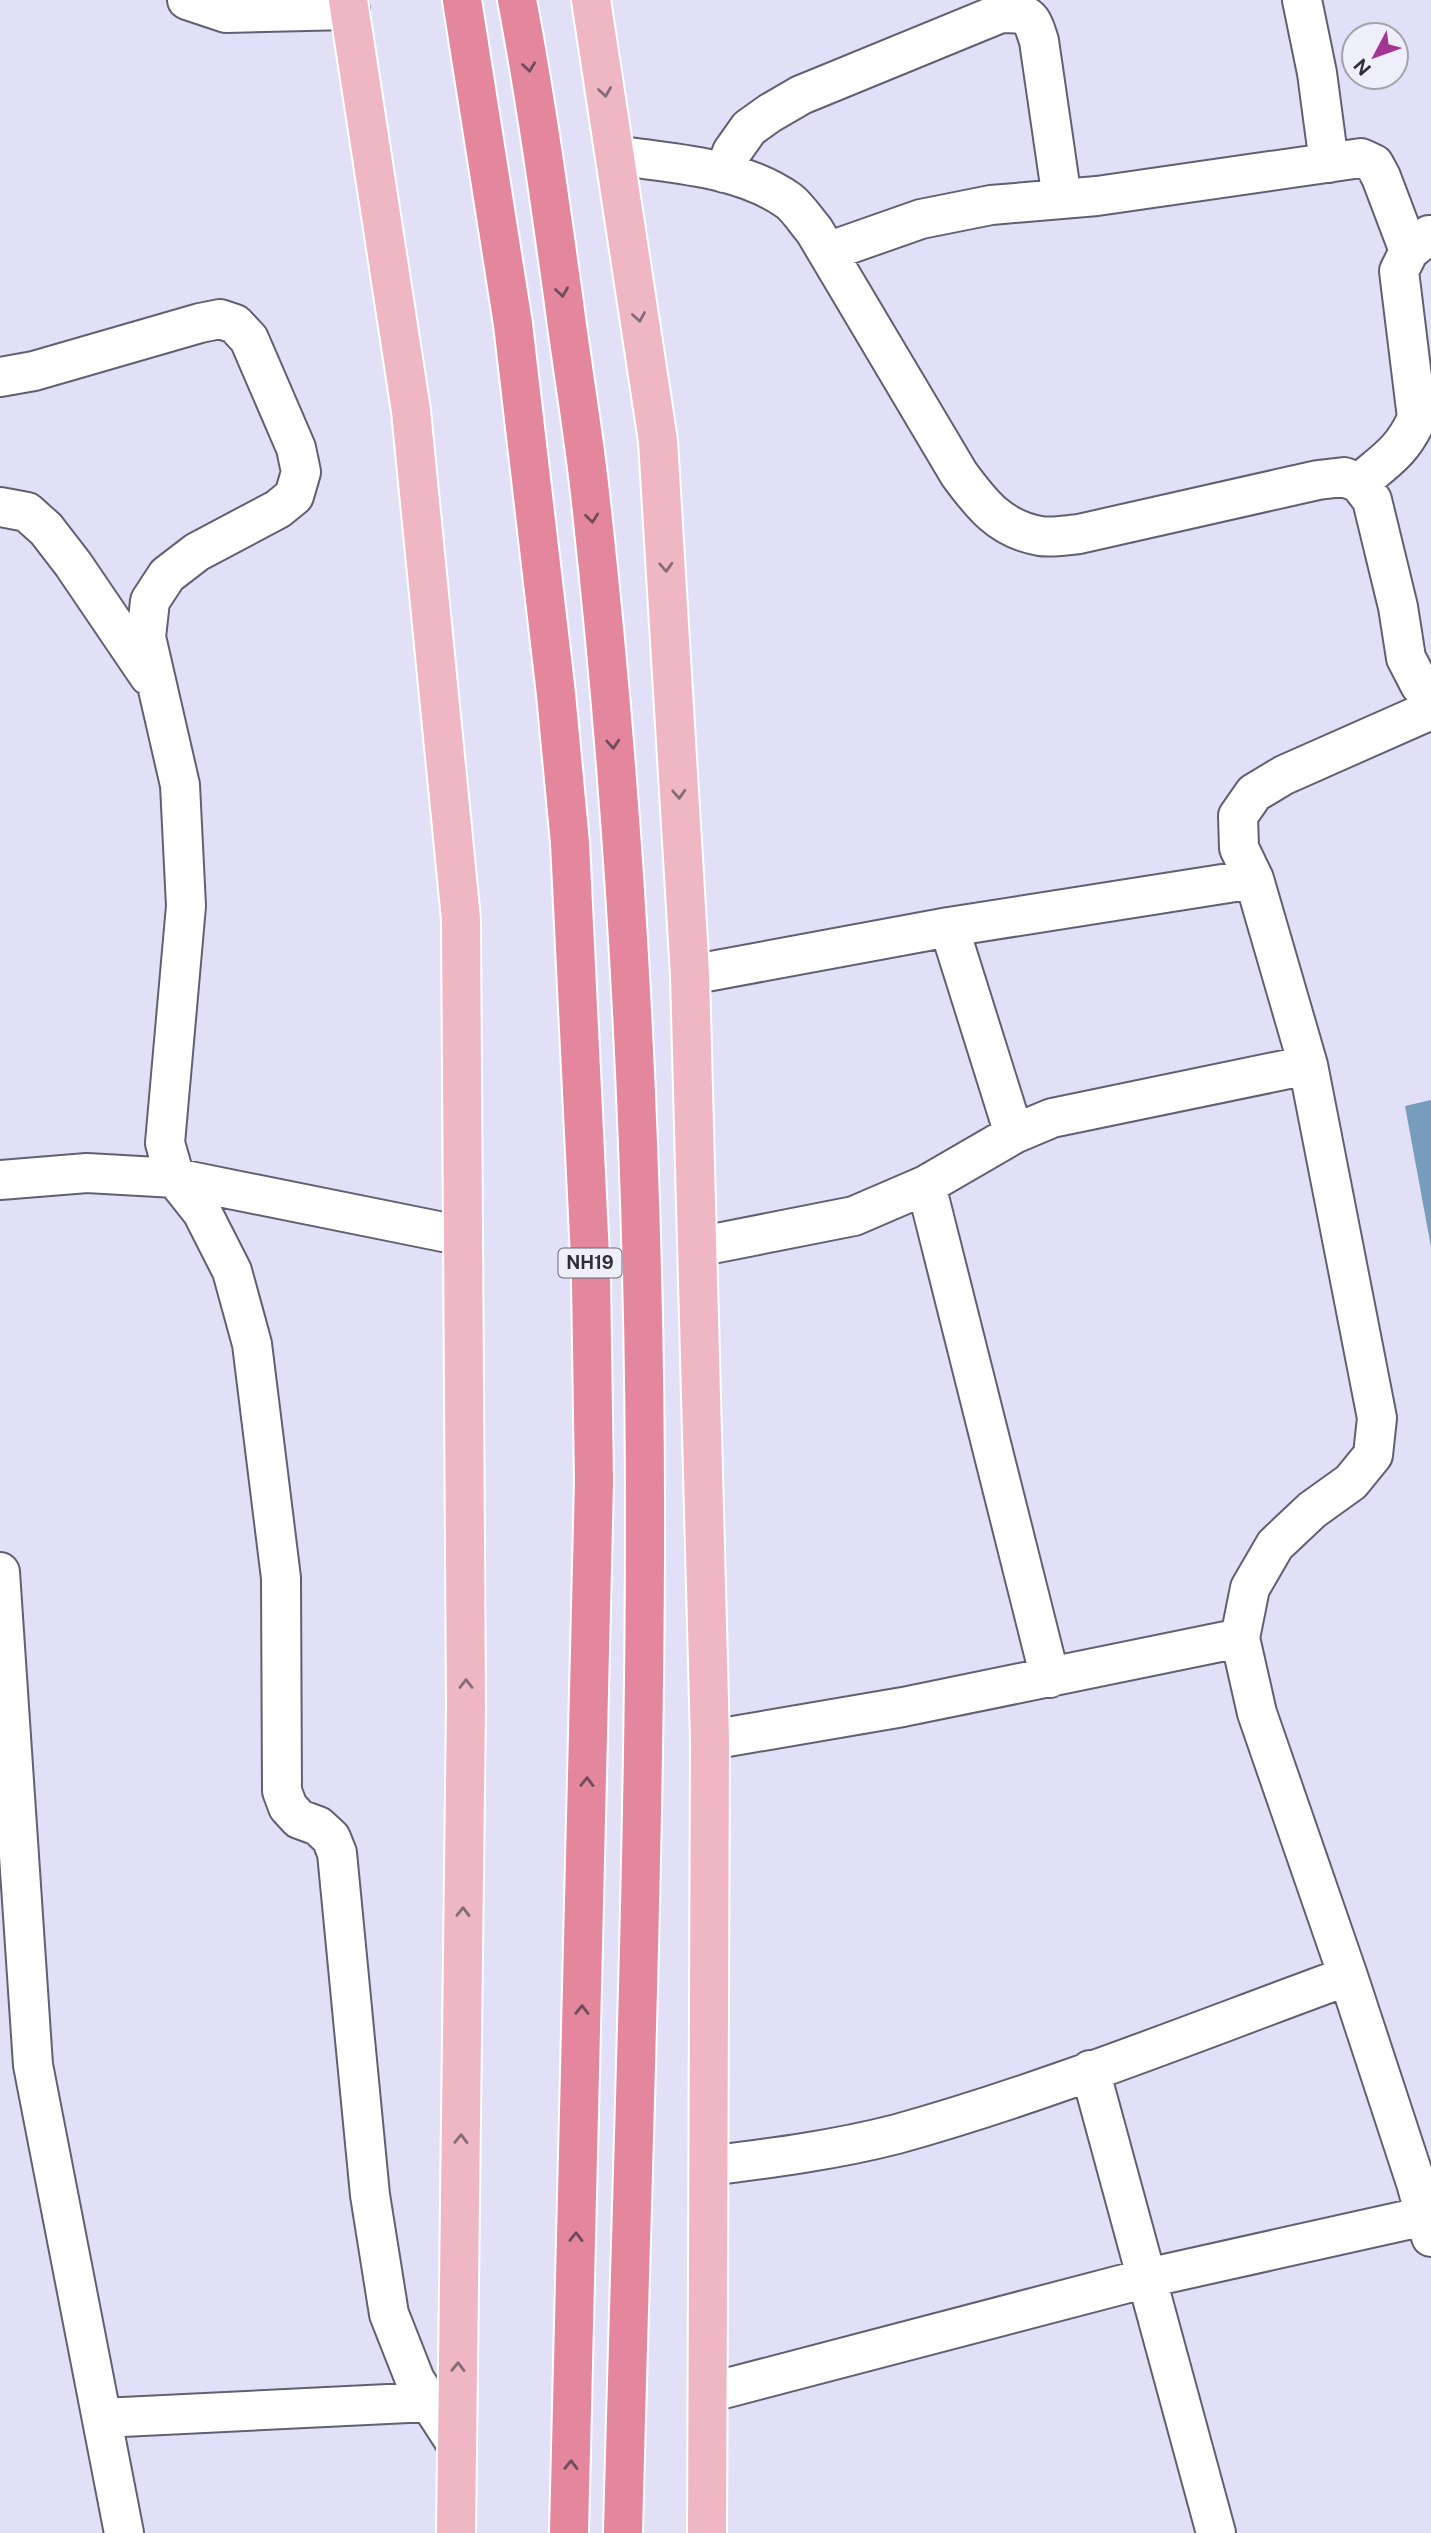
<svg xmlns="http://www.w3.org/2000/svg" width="1431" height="2533" viewBox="0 0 1431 2533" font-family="'Public Sans',sans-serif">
  <rect width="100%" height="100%" fill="#e2e0f6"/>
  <!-- water -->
  <path fill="#789cbb" d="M1431,1100V1247L1405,1106Z"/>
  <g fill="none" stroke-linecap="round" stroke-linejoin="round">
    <!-- minor casing -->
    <g stroke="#625f72" stroke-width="42">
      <path id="minor" d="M187,0L226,13L350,10
        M1302,0L1317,73L1329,163
        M615,155C672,164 740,166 789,201C798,208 806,221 814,230L959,474C981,504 1000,529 1040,536C1052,538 1067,535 1079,534L1318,480L1344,477L1359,483L1372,500L1398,607L1406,658L1420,685L1431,699
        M724,173L732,152L749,128L770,113L801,95L1001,13C1029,13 1031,15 1039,41L1062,199
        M827,252L921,219L991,205L1097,196L1361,158L1374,164L1381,177L1409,251
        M0,377L34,371L200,323L220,319L235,324L249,339L296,448L301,472L294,496L278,509L197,552L167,575L150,601L146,637L180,785L186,906L165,1143L175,1178L202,1212L232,1271L252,1344L281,1578L282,1791L288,1807L299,1819L318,1826L331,1838L337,1853L370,2195L389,2314L415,2380L457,2445
        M1359,483C1385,461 1403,451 1417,418L1399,271L1409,251L1429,235
        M0,507L27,512L46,529L73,564L149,676
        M1431,710L1284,775L1254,793L1238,816L1239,848L1254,879L1308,1065L1377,1418L1373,1455L1351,1482L1312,1510L1275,1545L1250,1588L1240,1638L1257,1713L1348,1976L1416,2183L1431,2237
        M949,927L1014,1134
        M690,975L949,927L1254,879
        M0,1180L87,1173L175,1178L463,1236
        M926,1185L1050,1678
        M697,1247L854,1216L926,1185L1014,1134L1052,1118L1308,1065
        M0,1572L33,2065L124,2533
        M710,1740L903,1707L1240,1638
        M1090,2070L1216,2533
        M709,2166C772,2158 835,2150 897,2134C1048,2092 1200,2030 1348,1976
        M708,2393L1147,2278L1425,2216
        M102,2418L429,2402"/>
    </g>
    <!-- major casing -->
    <g stroke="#fff" stroke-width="42">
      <path id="major" d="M348,0L411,411L461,919L466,1706L456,2533
        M591,0L658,441L690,975L710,1740L707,2533"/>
    </g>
    <!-- highway casing -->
    <g stroke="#fff" stroke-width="42">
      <path id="highway" d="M462,0L513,324L556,694L570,843L591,1277L594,1482L569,2533
        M517,0C536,100 550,202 564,303C572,366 583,429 590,493C629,843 646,1197 645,1550C644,1878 631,2206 623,2533"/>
    </g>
    <!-- minor -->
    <use href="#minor" stroke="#fff" stroke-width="38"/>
    <!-- major -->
    <use href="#major" stroke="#efb6c4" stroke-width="38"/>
    <!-- highway -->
    <use href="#highway" stroke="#e4869c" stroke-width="38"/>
  </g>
  <!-- one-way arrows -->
  <defs><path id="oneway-chevron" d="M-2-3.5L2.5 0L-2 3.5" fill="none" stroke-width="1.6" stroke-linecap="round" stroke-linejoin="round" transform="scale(1.75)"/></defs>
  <g stroke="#6f4d5b">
    <use href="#oneway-chevron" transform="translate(529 67) rotate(82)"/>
    <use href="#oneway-chevron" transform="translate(562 292) rotate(82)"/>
    <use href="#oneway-chevron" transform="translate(592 518) rotate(84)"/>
    <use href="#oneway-chevron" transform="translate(613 744) rotate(86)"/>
    <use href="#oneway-chevron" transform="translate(587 1782) rotate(-89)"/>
    <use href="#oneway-chevron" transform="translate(582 2010) rotate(-89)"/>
    <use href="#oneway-chevron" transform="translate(576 2237) rotate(-89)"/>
    <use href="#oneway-chevron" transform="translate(571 2465) rotate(-89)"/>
  </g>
  <g stroke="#866c77">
    <use href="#oneway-chevron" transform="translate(605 92) rotate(81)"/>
    <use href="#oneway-chevron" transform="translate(639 317) rotate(81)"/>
    <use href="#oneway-chevron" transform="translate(666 567) rotate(87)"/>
    <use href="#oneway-chevron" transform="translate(679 794) rotate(87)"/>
    <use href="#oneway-chevron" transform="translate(466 1684) rotate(-90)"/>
    <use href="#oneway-chevron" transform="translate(463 1912) rotate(-89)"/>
    <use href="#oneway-chevron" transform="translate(461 2139) rotate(-89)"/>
    <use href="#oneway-chevron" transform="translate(458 2367) rotate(-89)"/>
  </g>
  <g text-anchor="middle" stroke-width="5" stroke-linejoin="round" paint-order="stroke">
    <!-- shield labels -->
    <rect fill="#efeefb" stroke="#696872" stroke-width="2" x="558.5" y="1248.5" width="63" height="29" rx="5"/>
    <g font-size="18" font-weight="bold" fill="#302f38">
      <text x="590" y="1269">NH19</text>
    </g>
  </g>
  <!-- north arrow -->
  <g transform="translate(1375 56) rotate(229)"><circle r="33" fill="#efeefb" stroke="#a3a2ad" stroke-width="2"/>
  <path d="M0-5L12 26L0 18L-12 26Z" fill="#a33594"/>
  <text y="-10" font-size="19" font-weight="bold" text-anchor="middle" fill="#302f38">N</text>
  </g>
</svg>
